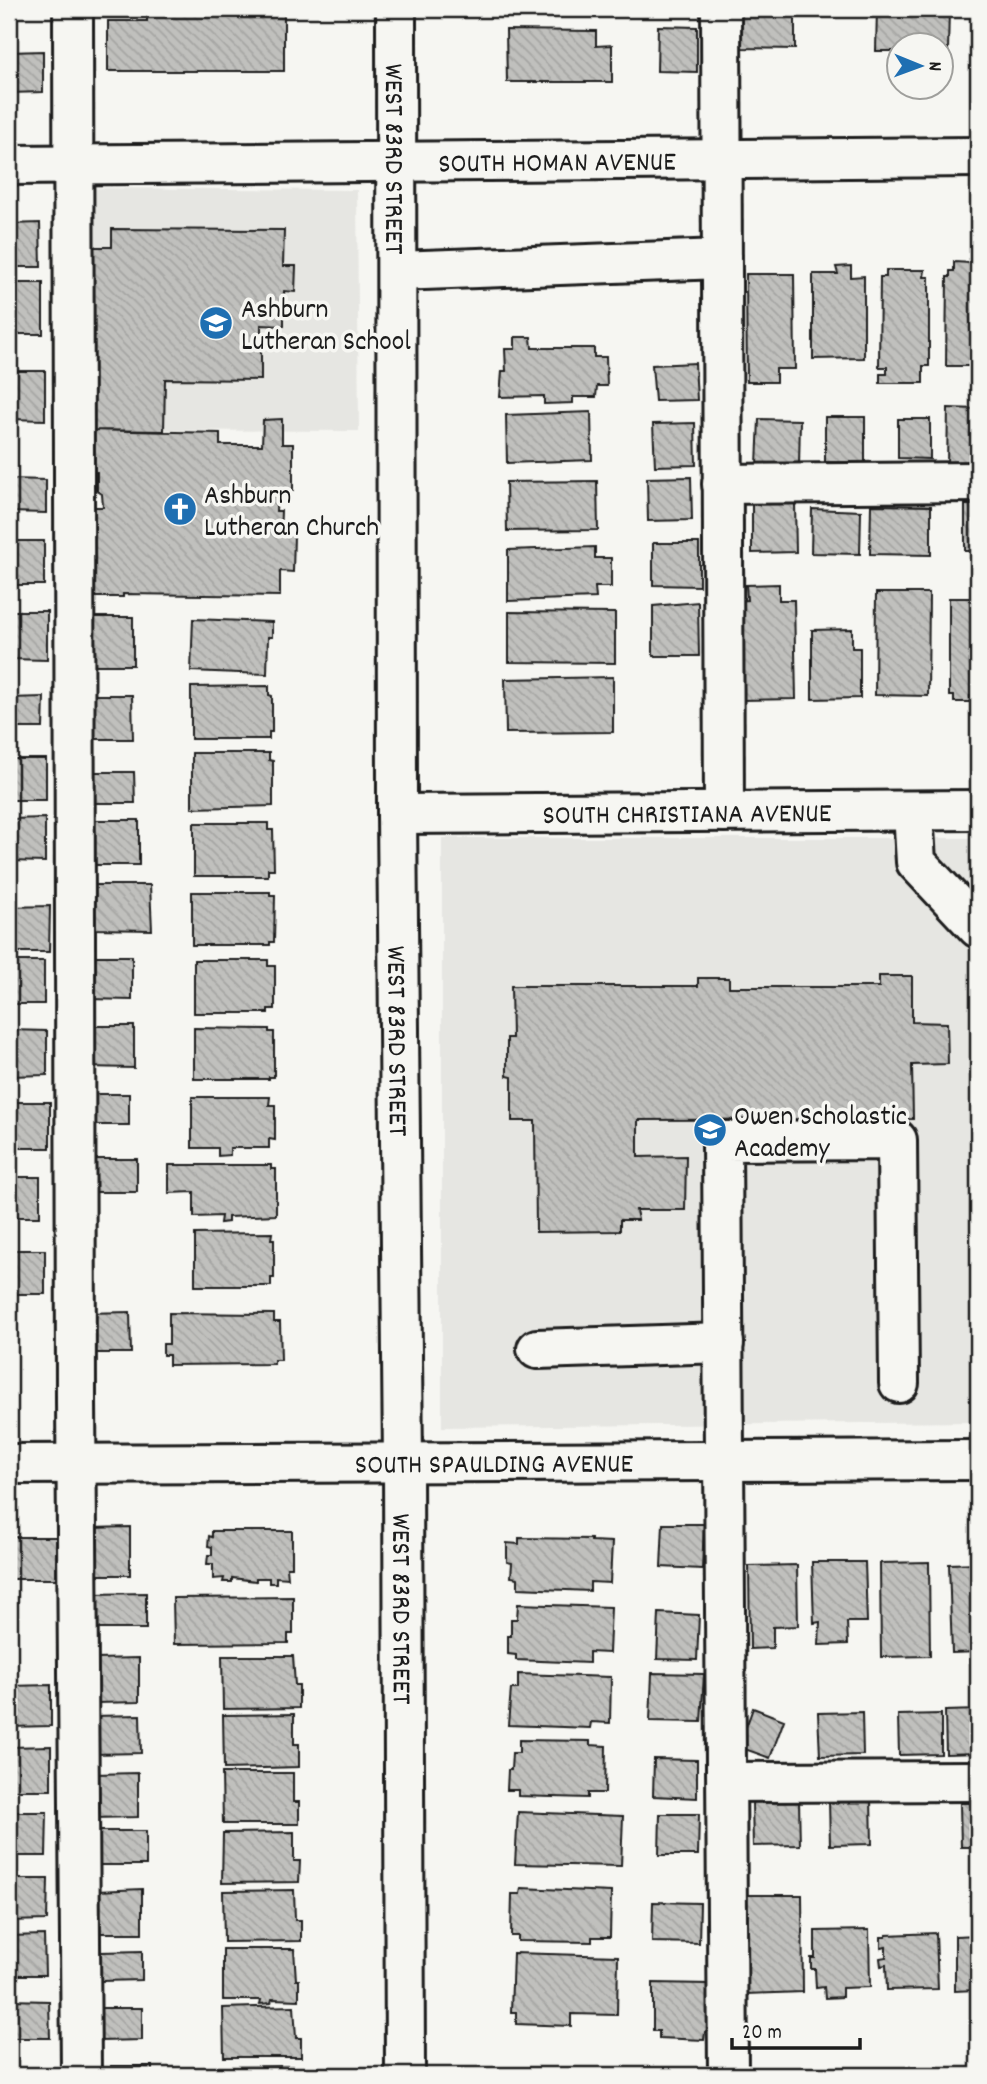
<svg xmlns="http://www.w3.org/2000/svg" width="987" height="2084" viewBox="0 0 987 2084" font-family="Dekko,sans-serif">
  <defs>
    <pattern id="building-back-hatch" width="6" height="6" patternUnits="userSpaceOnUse" patternTransform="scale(1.75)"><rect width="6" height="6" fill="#c0c0bd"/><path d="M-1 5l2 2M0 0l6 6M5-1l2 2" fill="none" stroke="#a4a4a2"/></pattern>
  </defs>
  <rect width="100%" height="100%" fill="#f6f6f2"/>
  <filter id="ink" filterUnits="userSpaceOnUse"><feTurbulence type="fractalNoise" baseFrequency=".0143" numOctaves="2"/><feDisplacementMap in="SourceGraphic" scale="14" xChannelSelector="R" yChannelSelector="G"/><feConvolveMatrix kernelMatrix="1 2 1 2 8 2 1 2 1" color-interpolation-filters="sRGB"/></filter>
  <g filter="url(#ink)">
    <!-- built -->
    <path fill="#e6e6e2" d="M73,188L357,190L359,431L74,430Z
      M442,838H978V1422L442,1427Z"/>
    <!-- building -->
    <path fill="url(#building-back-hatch)" stroke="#1c1c1c" stroke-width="2" d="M147,9H284V71H108V21H147Z
      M502,9H581V12L502,15Z
      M742,9H795V49L741,48Z
      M877,9H949L948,51H942V46H900V51H876Z
      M658,26L697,27V72L657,71Z
      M506,30L596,31V46L612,45V82H507Z
      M43,51V92L9,93V52Z
      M40,223L41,267H9V224Z
      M112,229L284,230L283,266H296L295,292L284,291V326L261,325V380L165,379L164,431L85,430L86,247H112Z
      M954,262L971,263L970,270H978V366H946L947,277H950V271H954Z
      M851,266V277L864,276V358L813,359V274H838L836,267Z
      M886,270H925L924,277H929V366H923V383H880V374H887V367H879L880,277H886Z
      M746,274H794L795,369H776V382H747Z
      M9,283H43V334H9Z
      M515,337H531L532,348H594V357H606L607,386H597L596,397H573V403L544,404V396L500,397L502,371H506L505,349H515Z
      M695,363L697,400L655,401L652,365Z
      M9,371H45V420L9,419Z
      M948,408L978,409V466L947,465Z
      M591,412L592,460L507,463L506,415Z
      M825,417H865V462H825Z
      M282,419V444H293V491L277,490L276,511H281L280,535H294L293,572L280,571V596L123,594V597H83V507H103L102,494L97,491V472H85V430L220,433V445H262L263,420Z
      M759,419L800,420L799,466L757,465Z
      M898,419H930V459L898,458Z
      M695,423L696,465L655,466L653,424Z
      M691,477L692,520L648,521L647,478Z
      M9,479L46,480V513L9,512Z
      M597,481L598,530L507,531L506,482Z
      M795,503L796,552L752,553V504Z
      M871,505L931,506V555L870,554Z
      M965,505H978V551H965Z
      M812,509L861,511L860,554L811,553Z
      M9,541H44V585H9Z
      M653,543H699V586L653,585Z
      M595,547V558H611V587H595L596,598L508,601V550Z
      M779,584V600H794L796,699L740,700L739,601L747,600L746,585Z
      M876,593H929L928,696L875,695Z
      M949,598H978V696H970V702H954V696H949Z
      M698,602L699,656H653V606Z
      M9,611H47V660L9,659Z
      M509,612L615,613V663L509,662Z
      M90,617H133V665H91Z
      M193,619L272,622V637H268L267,674L191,671Z
      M852,629V648H860V698L812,699V630Z
      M613,677V732L506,733L505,679Z
      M269,686V695L272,696V732H269V739H191V687Z
      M87,695H132L133,739H87Z
      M44,697L43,728H9V698Z
      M192,753H269V760L273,761V806L192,808Z
      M9,759H46V800H9Z
      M91,772H134L135,803H91Z
      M45,818V862L9,861V819Z
      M84,820H139V865H84Z
      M194,823H268V830H273L274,869H268V876H194Z
      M94,885H150L152,930L94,929Z
      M192,892H270V895H275L274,942H270V945H192Z
      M50,906L49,952H9V907Z
      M89,956H132V1000L88,999Z
      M194,960H268V966H275V1009H268V1013H194Z
      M9,961H44V1004H9Z
      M879,976H912V1022L947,1023L948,1064L912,1065L913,1119L638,1120V1157L686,1156L685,1210H636L638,1220H620V1231L536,1232L535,1121H512V1077L507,1076V1038H512L511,986H698V978H729V987H879Z
      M84,1026H134V1068L85,1067Z
      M194,1028L269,1029V1032H274V1077H269V1079H194Z
      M9,1030L47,1031V1075L9,1076Z
      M87,1094H129V1125H87Z
      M192,1097H270L269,1105H275V1140L269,1139V1148H230V1155L218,1156V1148H192Z
      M9,1102H50V1148H9Z
      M89,1159H137V1192H89Z
      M169,1165H271V1169H276V1215L228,1217V1222L220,1223L221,1216L194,1217V1192L169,1193Z
      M9,1177H40V1217H9Z
      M272,1233L271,1239H274V1278H271V1286H195V1234Z
      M9,1250H45V1294H9Z
      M130,1312L131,1353H86L85,1313Z
      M169,1313L274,1314V1322H280L281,1360H274V1364L169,1365V1355H163V1344H169Z
      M663,1524H704L702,1569L661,1567Z
      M130,1527V1575H90V1528Z
      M212,1531H292V1567H287L288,1578L276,1577V1583H269V1578H256V1581L232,1578V1582H223L224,1578L213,1579V1564H207L208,1555H212V1547L208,1546L209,1536L212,1537Z
      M9,1537H56V1579H9Z
      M519,1538L591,1539V1541L612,1542L610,1583L590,1582V1591L518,1588V1578L511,1577L512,1563L507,1562V1543L519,1544Z
      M812,1562H865L867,1622H847L848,1644L819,1645L820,1622L814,1623Z
      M929,1562L930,1656L881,1657L880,1563Z
      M978,1563V1652L952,1653L949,1564Z
      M797,1565L798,1626L773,1627V1648L750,1649L749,1566Z
      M146,1593V1629H93V1594Z
      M293,1597V1634H288V1643L174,1644L173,1598Z
      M518,1604L611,1607L609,1653L589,1652V1663L516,1660V1655L508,1654V1636H511V1619H517Z
      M659,1613L699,1615L697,1660L657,1659Z
      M222,1656H293L295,1685H299V1708L223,1709Z
      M139,1658V1702L96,1703L95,1659Z
      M652,1673L704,1674L701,1722L650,1721Z
      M518,1674L611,1677L610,1723L591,1722L590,1728L508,1725L511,1689H518Z
      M51,1685V1726L9,1727V1686Z
      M753,1708L784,1720L770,1758L739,1747Z
      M978,1710V1753L946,1754L945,1711Z
      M862,1712L863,1755L820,1756L818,1713Z
      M294,1714V1744H299V1767L224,1769L223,1715Z
      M941,1714V1754L899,1755L898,1715Z
      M140,1715L141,1753L92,1754V1716Z
      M519,1740L590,1741V1745L606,1746L605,1793H588V1798L518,1796V1790H507L508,1770H511L512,1753H519Z
      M51,1746V1790H9V1747Z
      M654,1759L697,1760V1798L653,1796Z
      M138,1773V1817L93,1818V1774Z
      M222,1773H293V1802H299V1824H223Z
      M871,1799L872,1844L830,1845L829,1800Z
      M799,1801L800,1845L753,1846L752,1802Z
      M960,1803H978V1847H961Z
      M9,1812H47L46,1856H9Z
      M518,1812L623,1816L621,1866L515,1864Z
      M660,1814H699L698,1855H659Z
      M96,1831H146V1865H96Z
      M294,1832V1861H300L299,1882L222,1883L223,1833Z
      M9,1879H48L47,1920L9,1921Z
      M521,1888L611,1892L610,1937H592V1942L518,1941V1936H511L512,1894H520Z
      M142,1889V1933H97V1891Z
      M294,1890L295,1920H301V1941L224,1942L223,1891Z
      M745,1895H802L803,1992L746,1994Z
      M653,1902L700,1903L699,1943L652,1942Z
      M869,1930L870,1987L842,1988V1997L825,1998L824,1987L816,1988L815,1969H811V1958H815V1931Z
      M936,1933L938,1989L887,1990L886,1965L881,1966L880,1958L886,1957V1947L881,1948V1937H886V1935Z
      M44,1935L45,1975H9V1936Z
      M978,1935V1993L975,1990L955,1991V1936Z
      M223,1949H294L296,1980H299V2000L272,1999L271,2003L260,2004L261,2000H223Z
      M142,1951V1980L101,1981V1952Z
      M513,1953L618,1956L617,2015L571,2014V2026L516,2024V2012H511Z
      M653,1983L710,1984L708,2032H705L704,2040L659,2038V2031H653Z
      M9,2000L49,2001L50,2038H9Z
      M294,2006L296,2038H301V2057H224L223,2008Z
      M99,2008H142V2040L100,2041Z
      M111,2066H152V2075H111Z
      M294,2066V2075H223V2067Z
      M55,2071V2075H9V2072Z"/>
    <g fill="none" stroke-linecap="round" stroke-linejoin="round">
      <!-- minor casing -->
      <g stroke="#1c1c1c" stroke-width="44">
        <g id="minor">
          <path d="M73,9L76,1401L81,2075"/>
          <path id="s1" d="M396,9L397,814L403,1463L405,2075"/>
          <path d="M721,9L724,812"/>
          <path id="s2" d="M9,165L978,157"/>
          <path d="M397,271L721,259"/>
          <path d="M722,484L978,482"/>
          <path d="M913,811L916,862L978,928"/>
          <path id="s3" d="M397,814L978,810"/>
          <path d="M537,1349L724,1343"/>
          <path id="s4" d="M9,1464L978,1460"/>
          <path d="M727,1782L978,1781"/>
          <path d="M728,2075L722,1141L897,1140L899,1383"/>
        </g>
      </g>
      <!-- minor -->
      <use href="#minor" stroke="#f6f6f2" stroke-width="38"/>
    </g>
  </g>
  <!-- icons -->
  <defs>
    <g id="school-disc" transform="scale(1.75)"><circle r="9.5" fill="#1f6fb2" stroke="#f6f6f2"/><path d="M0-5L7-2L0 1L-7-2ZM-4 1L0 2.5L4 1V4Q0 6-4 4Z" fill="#fff"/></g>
    <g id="church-disc" transform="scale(1.75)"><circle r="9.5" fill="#1f6fb2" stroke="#f6f6f2"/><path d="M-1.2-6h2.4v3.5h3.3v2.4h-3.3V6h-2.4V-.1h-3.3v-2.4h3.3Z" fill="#fff"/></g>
  </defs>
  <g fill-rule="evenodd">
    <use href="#school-disc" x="216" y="323"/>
    <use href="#church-disc" x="180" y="509"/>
    <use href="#school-disc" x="710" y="1130"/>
  </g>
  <g text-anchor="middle" stroke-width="7" stroke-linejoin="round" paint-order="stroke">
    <!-- street labels -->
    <g font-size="28" fill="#1c1c1c" stroke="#f6f6f2">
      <text dy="10" stroke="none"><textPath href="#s1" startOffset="150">WEST 83RD STREET</textPath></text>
      <text dy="10" stroke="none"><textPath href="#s2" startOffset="548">SOUTH HOMAN AVENUE</textPath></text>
      <text dy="10" stroke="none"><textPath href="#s3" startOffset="290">SOUTH CHRISTIANA AVENUE</textPath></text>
      <text dy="10" stroke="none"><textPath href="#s1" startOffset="1032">WEST 83RD STREET</textPath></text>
      <text dy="10" stroke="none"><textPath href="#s4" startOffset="485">SOUTH SPAULDING AVENUE</textPath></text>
      <text dy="10" stroke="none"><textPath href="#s1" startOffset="1600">WEST 83RD STREET</textPath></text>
    </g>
    <!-- poi labels -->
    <g font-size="28" fill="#1c1c1c" stroke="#f6f6f2" text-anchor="start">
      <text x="241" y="317">Ashburn<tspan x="241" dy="32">Lutheran School</tspan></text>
      <text x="204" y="503">Ashburn<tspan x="204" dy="32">Lutheran Church</tspan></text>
      <text x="734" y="1124">Owen Scholastic<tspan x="734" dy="32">Academy</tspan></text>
    </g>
  </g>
  <!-- margin -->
  <rect width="987" height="2084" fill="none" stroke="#f6f6f2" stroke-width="35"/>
  <rect x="18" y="18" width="952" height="2049" fill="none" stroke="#1c1c1c" stroke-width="2.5" filter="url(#ink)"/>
  <!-- north arrow -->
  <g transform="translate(920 66) rotate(91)"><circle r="33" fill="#f6f6f2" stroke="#9f9f9c" stroke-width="2"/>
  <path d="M0-5L12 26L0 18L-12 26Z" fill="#1f6fb2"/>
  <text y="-10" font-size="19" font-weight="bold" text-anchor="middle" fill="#1c1c1c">N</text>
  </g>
  <!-- scale -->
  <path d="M732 2038v10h128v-10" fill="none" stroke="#1c1c1c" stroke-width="3.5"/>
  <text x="742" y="2038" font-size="21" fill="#1c1c1c" stroke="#f6f6f2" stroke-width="5" paint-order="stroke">20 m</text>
</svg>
